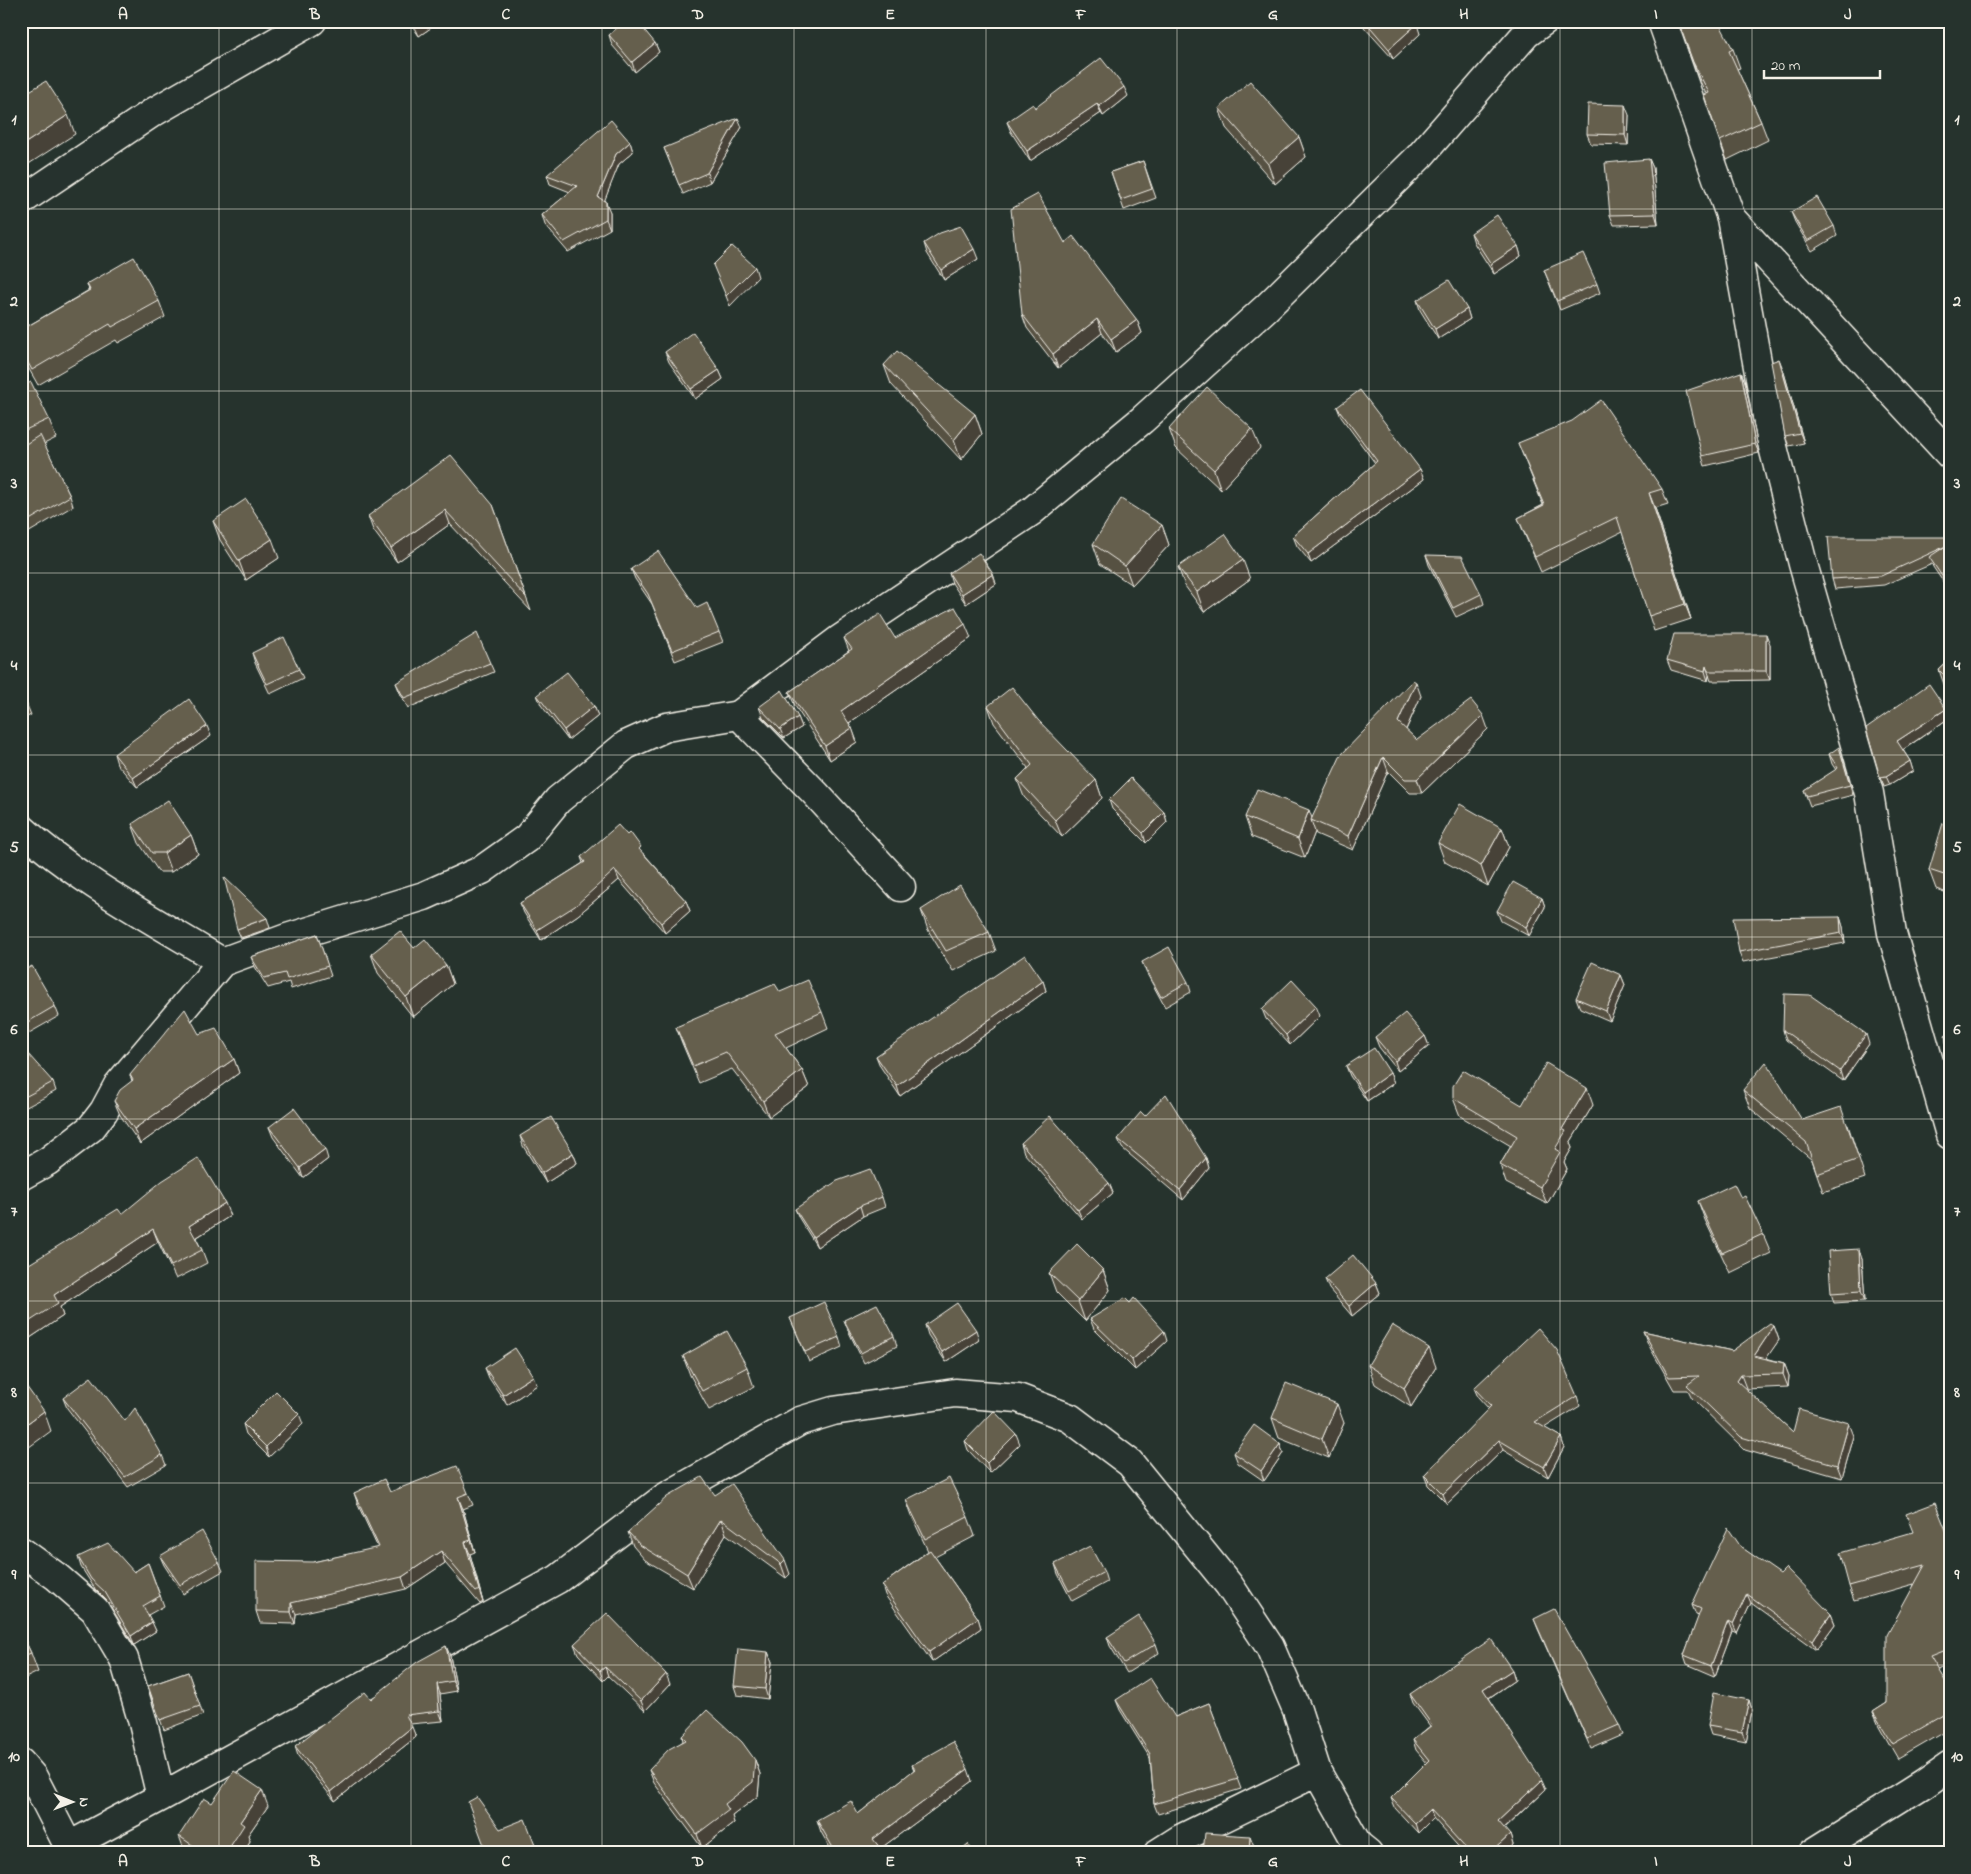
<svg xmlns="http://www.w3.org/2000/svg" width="1971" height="1874" viewBox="0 0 1971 1874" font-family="'Indie Flower',sans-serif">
  <rect width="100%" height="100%" fill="#26332d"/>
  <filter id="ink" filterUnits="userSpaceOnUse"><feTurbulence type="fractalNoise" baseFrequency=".02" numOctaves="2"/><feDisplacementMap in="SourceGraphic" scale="10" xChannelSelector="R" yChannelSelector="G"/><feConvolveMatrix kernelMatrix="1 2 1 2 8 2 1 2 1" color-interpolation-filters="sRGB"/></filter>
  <g filter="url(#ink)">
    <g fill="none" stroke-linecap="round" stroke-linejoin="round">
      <!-- minor casing -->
      <g stroke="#f4f1e8" stroke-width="31">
        <path id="minor" d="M1662,21L1731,218L1771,439L1803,564L1869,793L1892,933L1950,1135
          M21,201L152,113L312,21
          M1731,218L1950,455
          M739,715L839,640L1032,511L1142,420L1266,308L1420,156L1526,34L1544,21
          M21,828C81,883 154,920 222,962
          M21,1176L48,1161L91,1128L104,1111L118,1085L222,962L287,938L424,896L482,870L527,838L558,800L626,745L666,727L739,715L815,793L901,887
          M21,1551L57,1577L95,1610L124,1659L143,1723L161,1797
          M21,1763L33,1777L72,1853
          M69,1846L161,1797L558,1579L664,1498L800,1421L833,1411L955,1393L1018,1398L1070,1418L1130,1463L1229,1585L1270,1647L1297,1710L1317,1772L1358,1845L1368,1853
          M1158,1853L1180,1839L1317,1772
          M1813,1853L1923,1784L1950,1765"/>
      </g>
      <!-- minor -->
      <use href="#minor" stroke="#26332d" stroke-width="28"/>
    </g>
    <!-- wall -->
    <path fill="#575143" stroke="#f4f1e8" d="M409,21H441L419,36Z
      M1362,21H1414L1420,34L1393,59L1364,27Z
      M1678,21L1733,49L1740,68L1737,69L1761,122L1768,140L1727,160L1704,95L1706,94L1700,81Z
      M609,35L655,43L659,52L635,72L612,45Z
      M1128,96L1103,116L1101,113L1030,161L1011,132L1007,122Z
      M1219,108L1299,137L1306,157L1275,184L1226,128Z
      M1629,115L1628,145L1591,144L1587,134Z
      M742,127L710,182L683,194L664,148Z
      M630,142L633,152L619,164L604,201L610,212V229L568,252L545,225L542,215L570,192L550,184L547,175Z
      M1649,159L1653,168L1658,224L1614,225L1610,215Z
      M1143,161L1156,198L1124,210L1111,172Z
      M1791,212L1834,226L1837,236L1812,251L1795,222Z
      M1471,233L1518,246L1521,256L1494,274L1474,243Z
      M924,243L978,259L944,280L927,253Z
      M1065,243L1137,320L1142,333L1116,352L1102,333L1058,368L1027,328L1022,314Z
      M1544,270L1597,284L1600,293L1560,310Z
      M87,284L159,301L165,317L118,343L116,340L38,385L21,355V330L89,290Z
      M1417,300L1467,309L1470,319L1438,339L1420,310Z
      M665,352L719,370L723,379L695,399L669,362Z
      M884,365L975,414L982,434L961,460L891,384Z
      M1783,369L1804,443L1789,446L1785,436Z
      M1741,372L1745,382L1759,453L1705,466L1702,456Z
      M21,387L49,419L56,438L44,444L70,496L73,506L21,537Z
      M1337,407L1420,469L1424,479L1311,563L1297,546L1293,536L1375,463L1341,417Z
      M1169,429L1260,448L1221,490L1176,448Z
      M1518,443L1662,489L1668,504L1655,508L1691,619L1654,631L1622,532L1541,572L1524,533L1518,518L1543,505Z
      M493,505L531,611L450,524L397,562L373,530L368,516Z
      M213,521L279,558L246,580L220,540Z
      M1162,525L1169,545L1132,585L1100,564L1093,544Z
      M1950,537V592L1933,567L1932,564L1884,585L1835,589L1832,579Z
      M1426,555L1481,594L1484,604L1456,617L1429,565Z
      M1178,567L1250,579L1204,612L1185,586Z
      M631,569L697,608L719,632L723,642L675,661L652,604L635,579Z
      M949,573L993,574L996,584L966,604L952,583Z
      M844,638H971L849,723L852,728L857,742L830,760L795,706L789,692L849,651Z
      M1770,644V680L1711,681L1709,675L1708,681L1671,670L1667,660Z
      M252,653L299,669L303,678L270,694L255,663Z
      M1950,660V693L1946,690L1939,670Z
      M490,663L494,672L408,708L400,693L396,683Z
      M21,693L27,705L31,715L21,720Z
      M537,695L594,706L598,716L568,740L541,705Z
      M1421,696L1406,730L1417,740L1488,729L1422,793H1410L1388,771L1353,850L1316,834L1315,832L1305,858L1252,837L1245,817L1312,818Z
      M988,706L1096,780L1102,798L1062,837L1024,797L1017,779L1028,768L994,723Z
      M759,707L798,717L802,727L784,738L763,717Z
      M1949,718L1903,750L1910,761L1913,771L1890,785L1884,787L1866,728Z
      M211,736L137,787L117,764L114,754Z
      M1829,754L1842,757L1853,795L1810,806L1804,790L1836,770L1832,764Z
      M1109,800L1164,812L1167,822L1146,843L1112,809Z
      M132,824L191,835L198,854L171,872H159L139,843Z
      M1950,825V894L1936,889L1929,870Z
      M1502,828L1509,847L1488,886L1445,862L1438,843Z
      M644,854L686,901L690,911L665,933L619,880L578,915L541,940L524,913L520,903L583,863L581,857Z
      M1542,898L1545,907L1529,936L1501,921L1497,911Z
      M921,910L989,932L996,951L953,971L928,930Z
      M1840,917L1843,927L1845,943L1743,962L1739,952Z
      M267,918L270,928L241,938L237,929Z
      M317,934L331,976L291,989L289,982L268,988L255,967L251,957Z
      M414,948L446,965L453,984L413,1017L378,973L371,954Z
      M1142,962L1188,982L1191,992L1165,1007L1146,972Z
      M21,972L55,1006L59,1016L29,1033L21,1018Z
      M1621,975L1625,985L1610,1021L1580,1008L1576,998Z
      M1043,981L1046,991L900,1096L880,1066L876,1056Z
      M780,992L822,1012L828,1028L786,1048L802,1070L809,1087L769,1117L732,1069L699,1083L682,1043L676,1027Z
      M1262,1009L1320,1016L1290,1045L1266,1019Z
      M1783,1030L1869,1044L1843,1081L1786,1040Z
      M199,1034L234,1059L239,1073L140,1144L120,1115L114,1101L132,1081L130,1075Z
      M1425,1036L1429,1046L1398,1071L1379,1047L1375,1037Z
      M21,1057L53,1082L56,1091L21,1110Z
      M1346,1066L1390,1073L1394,1083L1367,1101L1350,1076Z
      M1743,1090L1802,1120L1848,1125L1865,1178L1823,1192L1812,1160L1750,1108Z
      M1453,1098L1522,1105H1593L1570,1143L1572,1148L1564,1162L1567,1169L1547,1204L1506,1183L1500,1165L1511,1146L1460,1116Z
      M1145,1116L1206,1158L1209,1168L1183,1200L1122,1148L1118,1139Z
      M269,1127L328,1159L303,1178L273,1137Z
      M520,1136L573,1153L577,1163L546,1183L523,1146Z
      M1021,1143L1109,1183L1113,1193L1082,1219L1024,1153Z
      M882,1197L885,1207L863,1216L817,1247L799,1218L795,1209Z
      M1741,1198L1763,1234L1771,1253L1730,1273L1705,1220L1698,1201Z
      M122,1214L230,1216L196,1238L202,1250L207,1263L176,1279L158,1242L60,1307L63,1316L21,1344Z
      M1862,1259L1865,1301L1834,1303L1831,1293Z
      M1103,1270L1110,1290L1085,1321L1056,1292L1049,1273Z
      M1325,1279L1376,1283L1380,1293L1352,1316L1329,1289Z
      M1130,1303L1167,1341L1135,1370L1094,1329L1090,1319Z
      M790,1318L839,1337L842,1347L809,1362Z
      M844,1320L894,1336L897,1346L864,1363L848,1330Z
      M925,1325L979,1340L946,1362L928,1335Z
      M1774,1326L1779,1340L1766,1358L1784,1363L1789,1376L1788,1387L1745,1389L1793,1432L1854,1436L1842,1478L1745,1450L1692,1398L1688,1390H1674L1648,1344L1643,1331L1732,1351Z
      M683,1356L747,1367L754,1387L709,1410L690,1375Z
      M1368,1365L1436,1367L1411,1407L1375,1384Z
      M485,1368L533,1376L537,1385L507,1405L489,1378Z
      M1474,1388L1577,1396L1580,1406L1544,1428L1561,1437L1564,1447L1548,1477L1503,1450L1447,1504L1428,1485L1424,1475L1489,1409L1478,1397Z
      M63,1398L162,1455L166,1465L128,1487L67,1408Z
      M1272,1418L1344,1423L1329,1458L1279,1438Z
      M243,1424H303L269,1457L246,1434Z
      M965,1441L1020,1444L990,1473L968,1450Z
      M1280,1444L1283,1453L1264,1481L1238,1463L1234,1453Z
      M390,1492L468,1493L473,1505L463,1509L475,1552L470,1554L483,1602L480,1604L445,1563L406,1589L296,1614L295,1624L260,1623L256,1611L313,1562L378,1548L358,1505L354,1493Z
      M715,1495L790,1574L786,1578L726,1534L693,1588L645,1560L633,1546L628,1532Z
      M906,1500L968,1517L975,1536L935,1557L978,1618L981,1628L932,1662L885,1595L882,1585L928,1551L913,1519Z
      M1950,1540V1665L1938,1670L1950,1689V1729L1898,1759L1879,1726L1873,1712L1887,1703L1914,1584L1854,1601L1849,1586Z
      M1741,1547L1831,1614L1835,1624L1816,1650L1751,1603L1737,1633L1732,1631L1715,1676L1687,1664L1684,1655L1699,1616L1696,1615L1692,1605Z
      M160,1556L219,1562L223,1571L183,1594L164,1565Z
      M78,1557L134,1572L148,1563L164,1606L148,1615L156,1631L134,1645L108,1602L95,1589L81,1567Z
      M1055,1564L1104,1572L1107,1582L1072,1601L1058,1574Z
      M1534,1619L1619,1725L1623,1735L1591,1749L1538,1629Z
      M21,1632L31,1653L38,1672L21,1680Z
      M1107,1637L1156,1644L1159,1653L1127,1673L1110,1646Z
      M574,1644L670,1684L645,1711L608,1676L603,1681L578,1654Z
      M446,1646L450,1656L457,1691L440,1694L443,1721L410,1724L416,1737L335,1801L298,1756L295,1746L371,1699Z
      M768,1652L772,1662L768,1699L737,1695L734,1686Z
      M1512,1670L1515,1680L1489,1698L1546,1789L1504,1829L1510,1835L1513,1845L1505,1853H1464L1433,1818L1418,1833L1395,1808L1391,1798L1427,1763L1416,1750L1413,1740L1430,1726L1413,1703L1410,1694Z
      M188,1672L203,1715L164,1730L148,1686Z
      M1116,1700L1175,1717L1209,1703L1241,1789L1158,1814L1154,1804L1150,1758L1120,1710Z
      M1749,1700L1752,1710L1746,1742L1711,1735L1708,1726Z
      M682,1736L755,1760L760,1774L758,1796L732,1816L734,1823L702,1848L654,1783L649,1770L683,1741Z
      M912,1765L972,1781L881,1848L884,1853H833L821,1832L817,1820L858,1814L914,1770Z
      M212,1803L268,1806L248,1835L250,1841L243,1853L185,1852L179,1836Z"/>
    <!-- shaded-wall -->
    <path fill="#474237" stroke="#f4f1e8" d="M423,21H441L419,36L415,27Z
      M1417,24L1420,34L1393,59L1389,49Z
      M655,43L659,52L635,72L632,62Z
      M1124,87L1128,96L1103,116L1099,106Z
      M1097,104L1101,113L1030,161L1027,151Z
      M1625,105L1629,115L1628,145L1625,135Z
      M68,115L75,134L24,167L21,159V146Z
      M738,118L742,127L710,182L707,173Z
      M1299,137L1306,157L1275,184L1268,164Z
      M630,142L633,152L619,164L602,207L598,197L616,154Z
      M1649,159L1653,168L1658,224L1655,214Z
      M606,202L610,212V229L606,219Z
      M1518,246L1521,256L1494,274L1491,264Z
      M974,249L978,259L944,280L941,270Z
      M755,267L758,277L730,306L726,296Z
      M1467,309L1470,319L1438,339L1435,329Z
      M1097,319L1102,333L1058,368L1053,354Z
      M1137,320L1142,333L1116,352L1111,339Z
      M1779,359L1783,369L1804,443L1800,433Z
      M719,370L723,379L695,399L691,389Z
      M1741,372L1745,382L1759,453L1755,444Z
      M975,414L982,434L961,460L954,440Z
      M1252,429L1260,448L1221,490L1214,470Z
      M1420,469L1424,479L1311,563L1308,554Z
      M1649,493L1655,508L1691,619L1685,604Z
      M445,510L450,524L397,562L391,548Z
      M1162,525L1169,545L1132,585L1125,566Z
      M272,539L279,558L246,580L239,561Z
      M1243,560L1250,579L1204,612L1197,592Z
      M993,574L996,584L966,604L962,594Z
      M965,624L971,638L846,725L841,711Z
      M1766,634L1770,644V680L1766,671Z
      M1706,666L1709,675L1708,681L1705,671Z
      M1416,682L1421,696L1403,736L1398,722Z
      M594,706L598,716L568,740L564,730Z
      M1946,709L1949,718L1901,751L1897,741Z
      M1483,715L1488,729L1422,793L1417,779Z
      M798,717L802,727L784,738L780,729Z
      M207,726L211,736L137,787L133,778Z
      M852,728L857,742L830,760L825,746Z
      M1383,757L1388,771L1353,850L1348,836Z
      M1910,761L1913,771L1890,785L1886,776Z
      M1096,780L1102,798L1062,837L1055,820Z
      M1309,810L1313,821L1311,820L1315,832L1305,858L1298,839Z
      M1164,812L1167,822L1146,843L1143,833Z
      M1502,828L1509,847L1488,886L1481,866Z
      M191,835L198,854L171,872L164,853Z
      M615,870L619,880L578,915L541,940L537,930Z
      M1542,898L1545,907L1529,936L1526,927Z
      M686,901L690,911L665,933L661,923Z
      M1840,917L1843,927L1845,943L1841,933Z
      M446,965L453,984L413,1017L406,997Z
      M1621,975L1625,985L1610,1021L1606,1011Z
      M1043,981L1046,991L900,1096L897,1086Z
      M1316,1006L1320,1016L1290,1045L1286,1035Z
      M1866,1034L1869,1044L1843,1081L1840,1071Z
      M1425,1036L1429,1046L1398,1071L1395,1061Z
      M234,1059L239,1073L140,1144L134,1129Z
      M802,1070L809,1087L769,1117L763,1101Z
      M1390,1073L1394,1083L1367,1101L1363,1092Z
      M1587,1088L1593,1105L1570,1143L1572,1148L1564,1162L1567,1169L1547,1204L1540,1187L1555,1149L1562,1129Z
      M325,1149L328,1159L303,1178L300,1168Z
      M573,1153L577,1163L546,1183L542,1173Z
      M1206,1158L1209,1168L1183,1200L1180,1190Z
      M1109,1183L1113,1193L1082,1219L1078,1210Z
      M225,1203L230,1216L194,1239L189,1226Z
      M860,1206L863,1216L817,1247L813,1237Z
      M153,1229L158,1242L60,1307L63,1316L21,1344V1327L54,1295Z
      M1859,1249L1862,1259L1865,1301L1861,1291Z
      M1103,1270L1110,1290L1085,1321L1078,1301Z
      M1376,1283L1380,1293L1352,1316L1349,1306Z
      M1774,1326L1779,1340L1759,1369L1754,1356Z
      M976,1330L979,1340L946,1362L942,1352Z
      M1164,1331L1167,1341L1135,1370L1132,1360Z
      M1429,1348L1436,1367L1411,1407L1404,1388Z
      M1784,1363L1789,1376L1788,1387L1783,1374Z
      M1741,1375L1746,1388L1742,1394L1737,1381Z
      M533,1376L537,1385L507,1405L503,1395Z
      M1337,1404L1344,1423L1329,1458L1322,1439Z
      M44,1411L51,1431L21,1453V1428Z
      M299,1414L303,1424L269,1457L266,1447Z
      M1849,1423L1854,1436L1842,1478L1837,1465Z
      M1016,1434L1020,1444L990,1473L987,1463Z
      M1561,1437L1564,1447L1548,1477L1544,1467Z
      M1499,1440L1503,1450L1447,1504L1443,1494Z
      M1280,1444L1283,1453L1264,1481L1261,1471Z
      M458,1497L463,1509L475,1552L471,1540Z
      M721,1519L726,1534L693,1588L687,1574Z
      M465,1542L470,1554L483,1602L479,1590Z
      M441,1551L445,1563L406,1589L402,1577Z
      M785,1560L790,1574L786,1578L781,1564Z
      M1747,1594L1751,1603L1737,1633L1733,1624Z
      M291,1603L296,1614L295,1624L291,1612Z
      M1831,1614L1835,1624L1816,1650L1812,1641Z
      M978,1618L981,1628L932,1662L929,1652Z
      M1728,1621L1732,1631L1715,1676L1711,1666Z
      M152,1622L156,1631L134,1645L131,1636Z
      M446,1646L450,1656L457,1691L453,1681Z
      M768,1652L772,1662L768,1699L765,1689Z
      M605,1667L608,1676L603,1681L600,1671Z
      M1512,1670L1515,1680L1487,1699L1483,1689Z
      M666,1674L670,1684L645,1711L641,1701Z
      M437,1684L440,1694L443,1721L439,1711Z
      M1749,1700L1752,1710L1746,1742L1742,1732Z
      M412,1727L416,1737L335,1801L331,1792Z
      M755,1760L760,1774L758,1796L732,1816L734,1823L702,1848L697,1834L725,1804Z
      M968,1769L972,1781L877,1851L873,1839Z
      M1542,1780L1546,1789L1501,1831L1498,1821Z
      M262,1790L268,1806L248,1835L250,1841L243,1853H226L240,1822Z
      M1430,1809L1433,1818L1418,1833L1415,1823Z
      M1510,1835L1513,1845L1505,1853H1490Z
      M1250,1836L1254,1846L1253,1853H1249Z"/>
    <!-- building -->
    <path fill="#655e4e" stroke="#f4f1e8" d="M412,21H423L415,27Z
      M625,21H637L655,43L632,62L609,35Z
      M1365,21H1414L1417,24L1389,49Z
      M1678,21H1718L1733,49L1729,51L1761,122L1720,141L1704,95L1709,93L1693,62Z
      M1101,58L1124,87L1099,106L1097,104L1027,151L1007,122L1033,104L1035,108Z
      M46,81L68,115L21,146V96Z
      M1250,81L1299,137L1268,164L1219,108Z
      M1588,104L1625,105V135L1587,134Z
      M738,118L707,173L679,185L664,148Z
      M611,120L630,142L616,154L598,197L606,202V219L564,242L542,215L577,186L547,175Z
      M1649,159L1655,214L1610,215L1605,163Z
      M1143,161L1152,189L1121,200L1111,172Z
      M1038,194L1065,243L1073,236L1137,320L1111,339L1097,319L1053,354L1022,314L1011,209Z
      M1817,197L1834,226L1808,241L1791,212Z
      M1497,215L1518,246L1491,264L1471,233Z
      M961,226L974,249L941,270L924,243L940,233Z
      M732,246L755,267L726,296L713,265Z
      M1583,253L1597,284L1557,301L1544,270Z
      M134,257L159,301L112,327L110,324L32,370L21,350V330L90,290L87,284Z
      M1449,280L1467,309L1435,329L1417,300Z
      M693,332L719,370L691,389L665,352Z
      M897,351L975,414L954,440L884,365Z
      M1779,359L1800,433L1785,436L1771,362Z
      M1741,372L1755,444L1702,456L1686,391Z
      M31,382L49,419L21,432V387Z
      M1207,387L1252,429L1214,470L1169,429Z
      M1360,390L1420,469L1308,554L1293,536L1377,461L1337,407Z
      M1601,400L1662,489L1649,493L1685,604L1649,616L1617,517L1535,557L1518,518L1544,505L1518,443L1572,421Z
      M40,435L70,496L21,525V447Z
      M451,455L493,505L526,597L445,510L391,548L368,516Z
      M246,499L272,539L239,561L213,521Z
      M1121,499L1162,525L1125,566L1093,544Z
      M1225,534L1243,560L1197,592L1178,567Z
      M1828,537H1950V588L1929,557L1946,546L1881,576L1832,579Z
      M658,551L697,608L707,603L719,632L672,651L648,594L631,569Z
      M979,553L993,574L962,594L949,573Z
      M1426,555L1462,556L1481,594L1453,608Z
      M955,607L965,624L841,711L852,728L825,746L789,692L852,649L844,638L880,614L895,638Z
      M477,633L490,663L404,698L396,683Z
      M1674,634H1766V671H1708L1706,666L1705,671L1667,660Z
      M284,637L299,669L267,684L252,653Z
      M1950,660V681L1939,670Z
      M567,672L594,706L564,730L537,695Z
      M1413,680L1416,682L1398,722L1417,740L1471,700L1483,715L1417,779H1405L1383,757L1348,836L1311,820L1341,755Z
      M1929,684L1946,709L1897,741L1910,761L1886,776L1880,777L1866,728Z
      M1012,687L1038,720L1096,780L1055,820L1017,779L1032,765L988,706Z
      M782,690L798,717L780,729L759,707Z
      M21,693L27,705L21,708Z
      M189,699L207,726L133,778L114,754Z
      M1839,747L1850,785L1807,796L1804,790L1838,768L1829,754Z
      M1131,778L1164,812L1143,833L1109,800Z
      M1257,789L1309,810L1298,839L1245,817Z
      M168,800L191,835L164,853H152L132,824Z
      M1460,804L1502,828L1481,866L1438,843Z
      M1943,823L1950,825V877L1929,870Z
      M618,825L627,835L630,832L641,847L639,849L686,901L661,923L615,870L575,906L537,930L520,903L585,862L581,857Z
      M224,877L267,918L237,929Z
      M1513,882L1542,898L1526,927L1497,911Z
      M960,885L989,932L946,951L921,910Z
      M1840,917L1841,933L1739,952L1733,918Z
      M400,931L414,948L425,939L446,965L406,997L371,954Z
      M317,934L328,966L287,979L285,973L264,978L251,957Z
      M1169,947L1188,982L1161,997L1142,962Z
      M1025,955L1043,981L897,1086L876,1056Z
      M1592,962L1621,975L1606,1011L1576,998Z
      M32,966L55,1006L26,1023L21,1015V972Z
      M808,980L822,1012L775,1033L802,1070L763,1101L726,1052L693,1066L676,1027L775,984L780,992Z
      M1292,980L1316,1006L1286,1035L1262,1009Z
      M1784,994L1810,995L1866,1034L1840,1071L1783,1030Z
      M185,1009L199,1034L216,1028L234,1059L134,1129L114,1101L120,1090L133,1080L130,1075Z
      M1405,1013L1425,1036L1395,1061L1375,1037Z
      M1945,1035H1950V1072Z
      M1374,1048L1390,1073L1363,1092L1346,1066Z
      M28,1054L53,1082L21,1099V1057Z
      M1766,1062L1802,1120L1841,1107L1859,1159L1817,1174L1806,1142L1743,1090Z
      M1546,1063L1587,1088L1562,1129L1566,1131L1555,1149L1560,1152L1540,1187L1500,1165L1517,1136L1453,1098V1086L1463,1070L1522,1105Z
      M1166,1094L1206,1158L1180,1190L1118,1139L1141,1112L1145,1116Z
      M294,1108L325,1149L300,1168L269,1127Z
      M1050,1116L1109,1183L1078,1210L1021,1143Z
      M551,1117L573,1153L542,1173L520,1136Z
      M198,1158L225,1203L189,1226L202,1250L171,1266L153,1229L54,1295L58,1303L21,1327V1269L118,1209L122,1214L162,1181Z
      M870,1169L882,1197L860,1206L813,1237L795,1209L837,1181Z
      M1734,1184L1741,1198L1745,1196L1763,1234L1722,1253L1698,1201Z
      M1077,1244L1103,1270L1078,1301L1049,1273Z
      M1859,1249L1861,1291L1831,1293L1828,1251Z
      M1353,1255L1376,1283L1349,1306L1325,1279Z
      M1125,1298L1130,1303L1134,1298L1164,1331L1132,1360L1090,1319Z
      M824,1302L839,1337L805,1352L790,1318Z
      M957,1303L976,1330L942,1352L925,1325Z
      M877,1304L894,1336L861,1353L844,1320Z
      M1770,1323L1774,1326L1754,1356L1784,1363L1783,1374L1741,1375L1737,1381L1793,1432L1799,1409L1849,1423L1837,1465L1741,1437L1687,1385L1699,1376L1669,1377L1643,1331L1732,1351Z
      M1392,1325L1429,1348L1404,1388L1368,1365Z
      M1538,1328L1557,1350L1577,1396L1535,1422L1561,1437L1544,1467L1499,1440L1443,1494L1424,1475L1491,1406L1474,1388Z
      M727,1331L747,1367L702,1391L683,1356Z
      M515,1348L533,1376L503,1395L485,1368Z
      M91,1377L125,1421L135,1408L162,1455L125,1477L63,1398Z
      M21,1379L44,1411L21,1428Z
      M1286,1383L1337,1404L1322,1439L1272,1418Z
      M276,1391L299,1414L266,1447L243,1424Z
      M994,1411L1016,1434L987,1463L965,1441Z
      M1254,1425L1280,1444L1261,1471L1234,1453Z
      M457,1466L468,1493L458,1497L471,1540L465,1542L479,1590L476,1592L441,1551L402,1577L291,1603V1612L256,1611V1561L313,1562L379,1547L354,1493L384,1479L390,1492Z
      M702,1477L715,1495L732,1484L785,1560L781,1564L721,1519L687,1574L640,1545L628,1532L667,1497Z
      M949,1478L968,1517L925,1539L906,1500Z
      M1935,1503L1950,1540V1648L1930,1656L1950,1689V1711L1893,1744L1873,1712L1887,1703V1635L1925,1565L1849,1586L1840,1553L1913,1532L1906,1514Z
      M1728,1528L1741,1547L1780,1574L1786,1568L1831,1614L1812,1641L1747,1594L1733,1624L1728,1621L1711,1666L1684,1655L1701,1609L1692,1605Z
      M202,1531L219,1562L180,1585L160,1556Z
      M108,1543L134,1572L148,1563L160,1596L143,1606L152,1622L131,1636L105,1592L91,1579L78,1557Z
      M1090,1546L1104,1572L1069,1591L1055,1564Z
      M930,1550L978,1618L929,1652L882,1585Z
      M1554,1609L1619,1725L1587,1739L1534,1619Z
      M607,1613L666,1674L641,1701L605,1667L600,1671L574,1644Z
      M1139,1616L1156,1644L1124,1663L1107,1637Z
      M21,1632L31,1653L21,1657Z
      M1491,1639L1512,1670L1483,1689L1542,1780L1498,1821L1510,1835L1490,1853H1470L1430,1809L1415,1823L1391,1798L1429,1760L1413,1740L1432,1725L1410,1694Z
      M446,1646L453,1681L437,1684L439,1711L406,1715L412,1727L331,1792L295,1746L365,1692L371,1699L417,1662Z
      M738,1649L768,1652L765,1689L734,1686Z
      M188,1672L200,1706L160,1720L148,1686Z
      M1150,1678L1175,1717L1209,1703L1238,1779L1154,1804L1150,1754L1116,1700Z
      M1714,1693L1749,1700L1742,1732L1708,1726Z
      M707,1710L742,1742L755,1760L753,1782L725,1804L729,1810L697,1834L649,1770L669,1749L686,1740L682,1736Z
      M953,1742L968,1769L873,1839L884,1853H836L817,1820L851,1801L858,1814L915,1769L912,1765Z
      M234,1771L262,1790L240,1822L244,1825L226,1853H204L179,1836L204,1798L212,1803Z
      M477,1797L500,1829L525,1819L538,1852L536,1853H487L468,1802Z
      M1205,1833L1250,1836L1249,1853H1203Z
      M968,1844L974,1853H957Z"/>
  </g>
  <!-- grid -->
  <path fill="none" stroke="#f4f1e8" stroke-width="1" stroke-opacity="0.55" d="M219,21V1853M411,21V1853M602,21V1853M794,21V1853M986,21V1853M1177,21V1853M1369,21V1853M1560,21V1853M1752,21V1853M21,209H1950M21,391H1950M21,573H1950M21,755H1950M21,937H1950M21,1119H1950M21,1301H1950M21,1483H1950M21,1665H1950"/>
  <!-- margin -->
  <rect width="1971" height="1874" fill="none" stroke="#26332d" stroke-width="55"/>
  <!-- north arrow -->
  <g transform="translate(72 1802) rotate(91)" stroke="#26332d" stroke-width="4" paint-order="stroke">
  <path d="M0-4L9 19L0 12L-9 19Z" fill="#f4f1e8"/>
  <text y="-8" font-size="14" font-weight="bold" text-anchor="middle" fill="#f4f1e8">N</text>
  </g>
  <!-- scale -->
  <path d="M1764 70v8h116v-8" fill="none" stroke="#f4f1e8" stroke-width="2.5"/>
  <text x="1771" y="70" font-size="15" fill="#f4f1e8" stroke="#26332d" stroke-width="4" paint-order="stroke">20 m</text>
  <rect x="28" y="28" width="1916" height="1818" fill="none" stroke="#f4f1e8" stroke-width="2"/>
  <g font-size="16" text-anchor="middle" font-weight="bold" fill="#f4f1e8">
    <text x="123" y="19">A</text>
    <text x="315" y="19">B</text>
    <text x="506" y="19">C</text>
    <text x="698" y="19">D</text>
    <text x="890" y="19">E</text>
    <text x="1081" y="19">F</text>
    <text x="1273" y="19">G</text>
    <text x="1464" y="19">H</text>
    <text x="1656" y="19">I</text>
    <text x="1848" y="19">J</text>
    <text x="14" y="124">1</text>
    <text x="1957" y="124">1</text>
    <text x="14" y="306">2</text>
    <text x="1957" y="306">2</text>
    <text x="14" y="488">3</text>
    <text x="1957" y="488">3</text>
    <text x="14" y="670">4</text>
    <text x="1957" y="670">4</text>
    <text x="14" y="852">5</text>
    <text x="1957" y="852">5</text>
    <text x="14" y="1034">6</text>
    <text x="1957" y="1034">6</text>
    <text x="14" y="1216">7</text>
    <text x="1957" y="1216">7</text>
    <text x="14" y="1397">8</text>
    <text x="1957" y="1397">8</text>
    <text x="14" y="1579">9</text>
    <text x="1957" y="1579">9</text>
    <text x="14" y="1761">10</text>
    <text x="1957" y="1761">10</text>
    <text x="123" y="1866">A</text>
    <text x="315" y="1866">B</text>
    <text x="506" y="1866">C</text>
    <text x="698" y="1866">D</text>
    <text x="890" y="1866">E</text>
    <text x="1081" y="1866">F</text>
    <text x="1273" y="1866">G</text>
    <text x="1464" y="1866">H</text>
    <text x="1656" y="1866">I</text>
    <text x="1848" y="1866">J</text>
  </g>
</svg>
